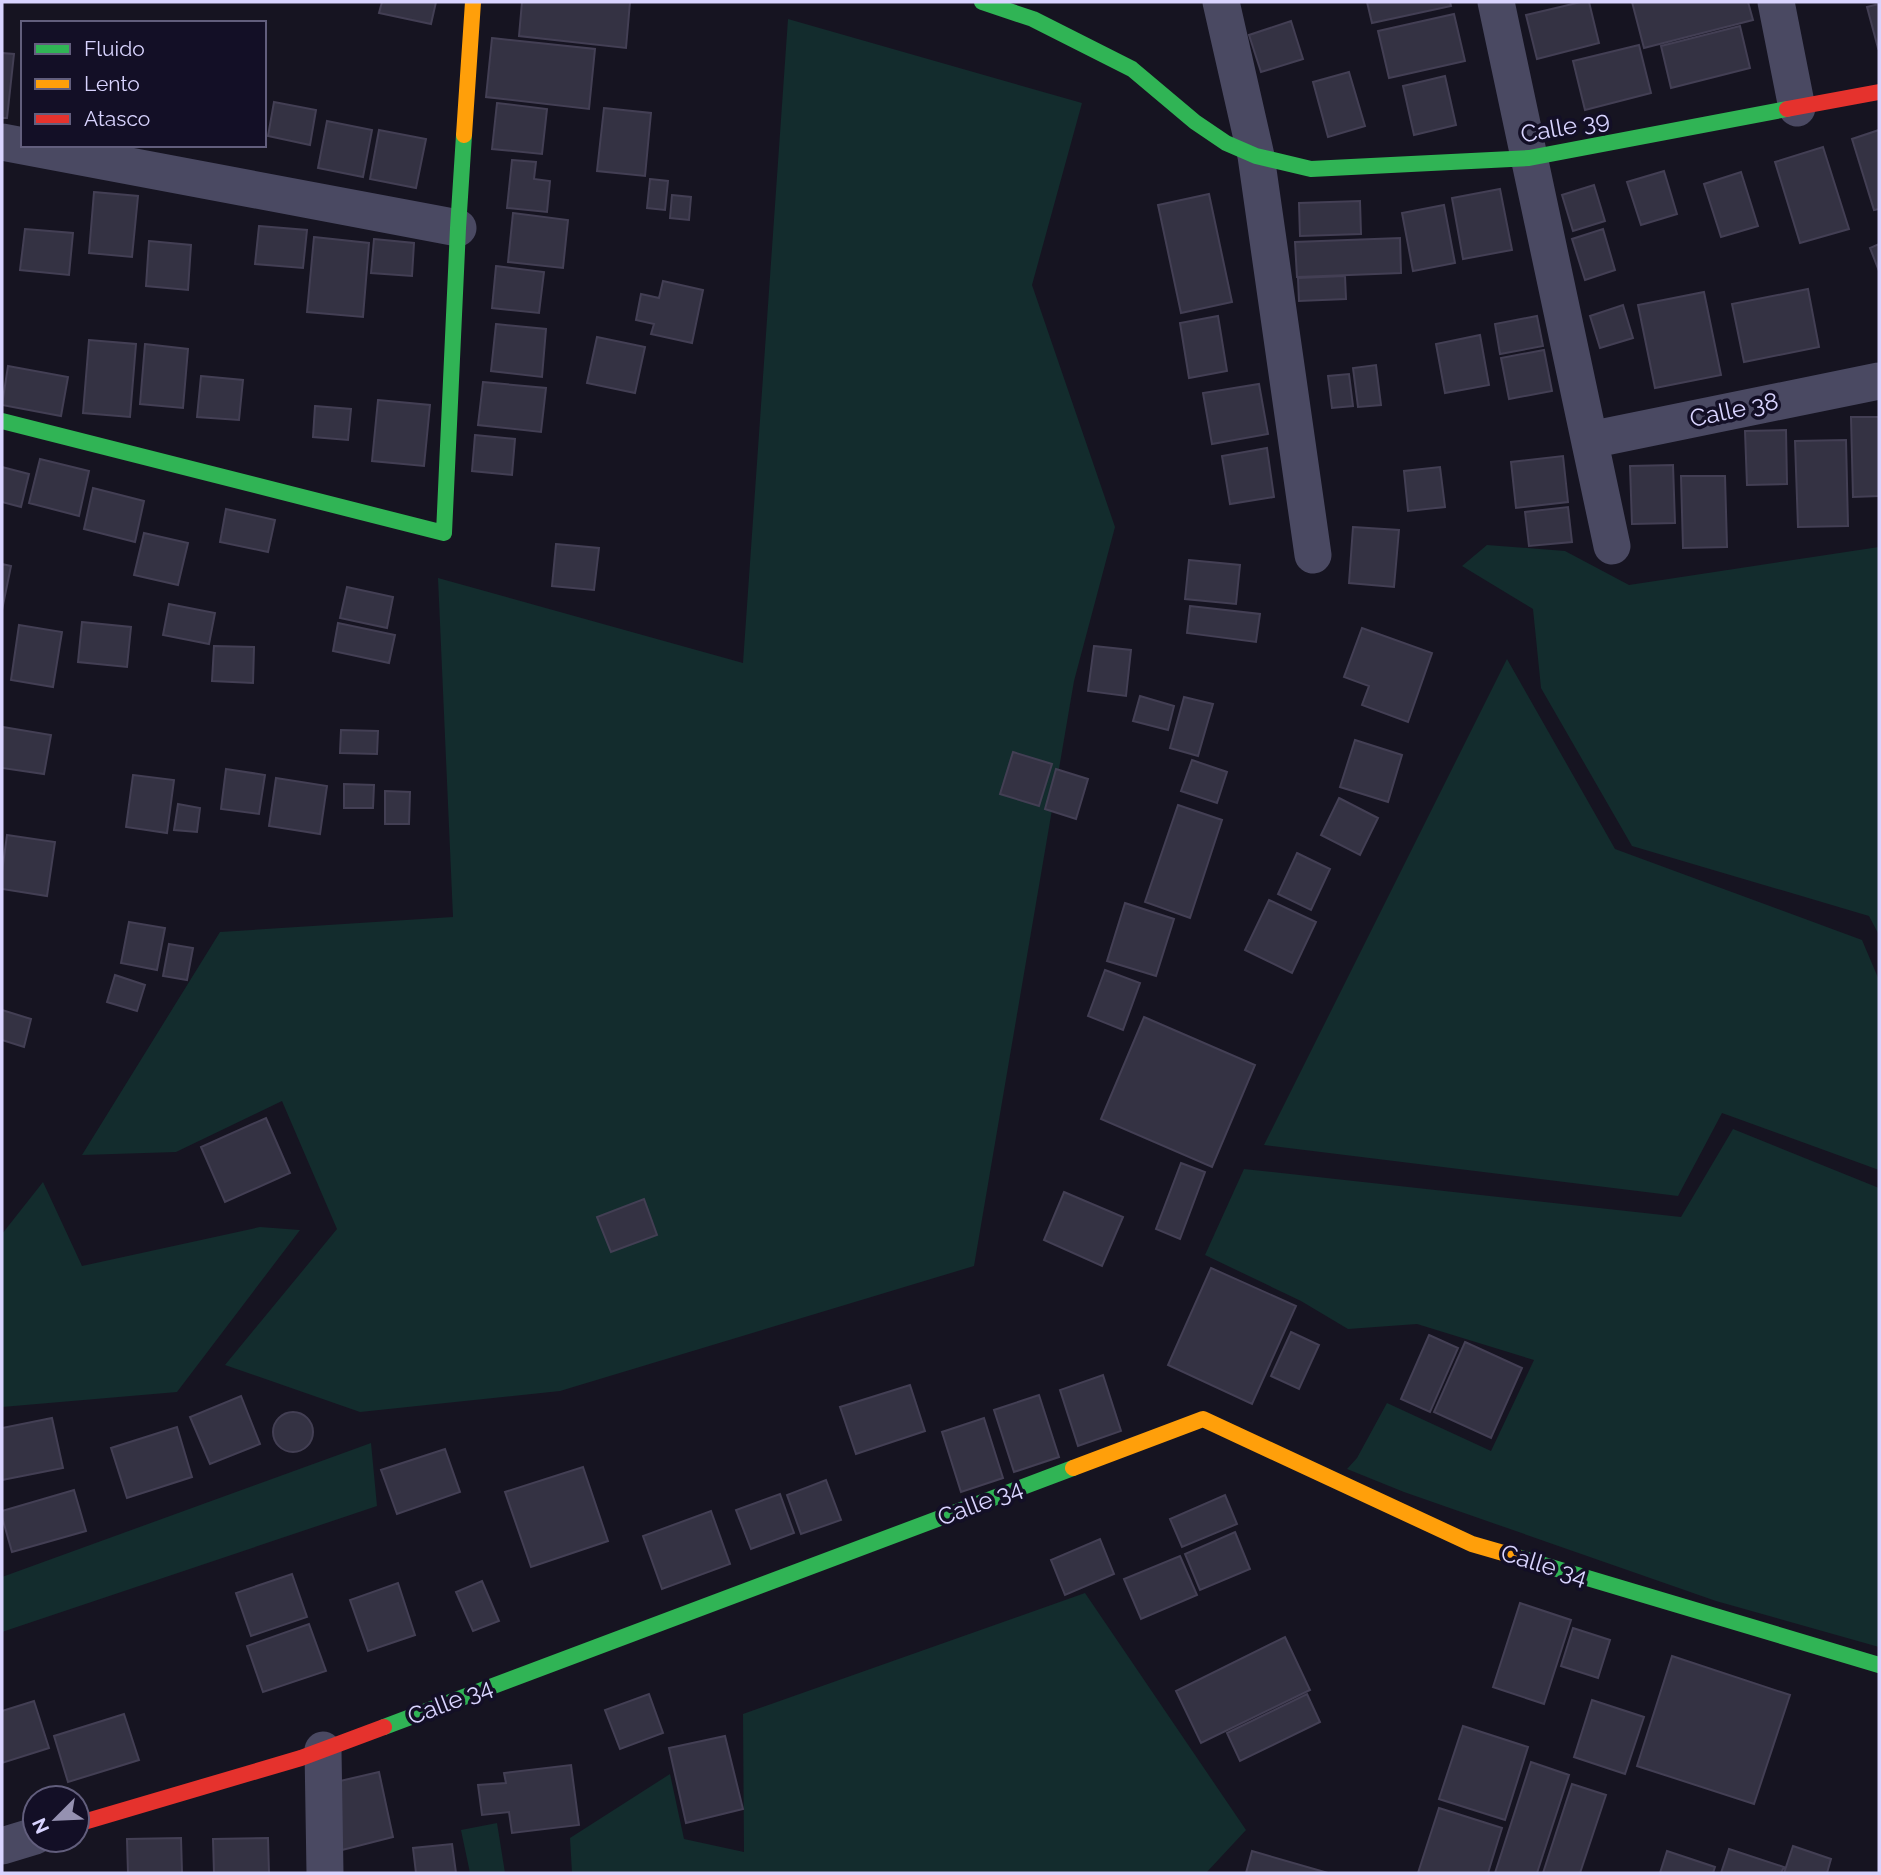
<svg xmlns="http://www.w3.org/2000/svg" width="1881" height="1875" viewBox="0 0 1881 1875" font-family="Raleway,sans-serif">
  <rect width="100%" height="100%" fill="#161421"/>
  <!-- green -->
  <path fill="#132c2d" d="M788,19L1082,103L1032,285L1115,527L1074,681L974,1266L560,1391L360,1412L225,1365L337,1229L282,1101L176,1152L82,1155L220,932L453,917L438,578L743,663Z
    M1487,545L1565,551L1629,585L1879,547V935L1869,916L1632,846L1541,688L1533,609L1462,566Z
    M1507,659L1615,849L1862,940L1879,980V1170L1722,1113L1678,1196L1264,1145Z
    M1733,1129L1879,1188V1647L1716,1601L1404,1492L1347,1469L1357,1458L1387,1403L1491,1451L1534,1360L1417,1324L1348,1329L1301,1301L1205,1255L1244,1169L1681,1217Z
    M43,1182L82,1266L260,1227L300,1230L177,1392L2,1407V1234Z
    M371,1443L377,1506L2,1632V1577Z
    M1085,1593L1246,1830L1206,1873H572L570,1838L670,1774L684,1839L744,1852L743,1714Z
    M497,1823L505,1873H470L461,1830Z"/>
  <!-- building -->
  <path fill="#343243" stroke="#433f54" stroke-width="2" d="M382,2H436L431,24L379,13Z
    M522,2H630L626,48L519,36Z
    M1367,2H1450L1451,6L1372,23Z
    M1581,2H1589L1599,43L1537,59L1526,15Z
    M1632,2H1748L1753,20L1644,48Z
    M1879,4V47L1878,48L1867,7Z
    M1454,14L1465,61L1389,78L1378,31Z
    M1291,21L1303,59L1261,72L1249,35Z
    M1740,26L1750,68L1671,88L1661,46Z
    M492,38L595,49L589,109L486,97Z
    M1639,45L1651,93L1585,110L1573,61Z
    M2,53L14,54L7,118H2Z
    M1349,72L1365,126L1328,137L1313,82Z
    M1445,76L1456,125L1414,135L1403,86Z
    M274,102L316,110L310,145L268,136Z
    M497,103L547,109L542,154L492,149Z
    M604,108L651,113L645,176L597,171Z
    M327,121L372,130L363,177L318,168Z
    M379,130L426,139L416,188L370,179Z
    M1879,130V209L1874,210L1852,139Z
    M1823,147L1849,229L1800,243L1775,162Z
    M512,160L536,162L534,179L550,181L547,212L507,208Z
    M1664,171L1677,214L1641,225L1627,182Z
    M1741,172L1758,226L1721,237L1704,184Z
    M650,179L668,181L665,210L647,208Z
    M1594,185L1605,221L1573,231L1562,195Z
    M1500,189L1512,250L1463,259L1452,198Z
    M94,192L138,196L132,257L89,253Z
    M1209,194L1232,302L1181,313L1158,205Z
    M672,195L691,197L689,220L670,218Z
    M1360,201L1361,234L1300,236L1299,203Z
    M1444,205L1455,263L1413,271L1402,213Z
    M513,213L568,220L563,268L508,262Z
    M259,226L307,230L303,268L255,264Z
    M25,229L73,233L69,275L20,270Z
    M1603,229L1615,270L1585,280L1572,239Z
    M314,237L369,243L363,317L307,312Z
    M1400,238L1401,273L1297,277L1295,242Z
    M374,239L414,243L412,276L371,273Z
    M149,241L191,245L188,290L146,286Z
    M1879,244V271L1870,248Z
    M496,266L544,272L539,313L492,308Z
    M1345,276L1346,299L1299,301L1298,278Z
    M663,281L703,290L692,343L651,334L654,324L636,320L641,294L659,298Z
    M1808,289L1819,347L1744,362L1732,304Z
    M1704,292L1721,375L1655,388L1638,305Z
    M1623,305L1633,338L1600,348L1590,316Z
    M1218,316L1227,371L1189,378L1180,323Z
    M1537,316L1543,346L1500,354L1495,324Z
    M496,324L546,329L542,377L491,371Z
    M1480,335L1489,385L1445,393L1436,344Z
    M597,337L645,347L635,393L587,383Z
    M89,340L136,344L130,417L83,413Z
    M145,344L188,349L183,408L140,404Z
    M1544,350L1552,391L1509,399L1501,358Z
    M1376,365L1381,405L1358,407L1353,368Z
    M8,366L68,377L61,416L2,405Z
    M1349,374L1353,406L1332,408L1328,376Z
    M201,376L243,380L239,420L197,417Z
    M483,382L546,388L541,432L478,425Z
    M1259,384L1268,434L1212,444L1203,393Z
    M378,400L430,405L424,466L372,461Z
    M315,406L351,409L348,440L313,437Z
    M1851,417H1879V496L1853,497Z
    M1786,430L1787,484L1747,485L1745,431Z
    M475,435L515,439L512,475L472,471Z
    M1846,440L1848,526L1798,527L1795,441Z
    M1267,448L1274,497L1230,504L1222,456Z
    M1563,456L1568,502L1516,508L1511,462Z
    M40,459L89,471L79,516L29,503Z
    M1673,465L1675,523L1632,524L1630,466Z
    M2,467L29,474L21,507L2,502Z
    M1440,467L1445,507L1408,511L1404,471Z
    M1681,476H1725L1727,547L1683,548Z
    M93,488L144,501L135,542L84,529Z
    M1568,507L1572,542L1529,546L1525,512Z
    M226,509L275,520L268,552L220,542Z
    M1353,527L1399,530L1394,587L1349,583Z
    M144,533L188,543L178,585L134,575Z
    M556,544L599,548L594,590L552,586Z
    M1189,560L1240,565L1236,604L1185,599Z
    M2,564L11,566L2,610Z
    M347,587L393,597L387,628L340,618Z
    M169,604L215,613L209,644L163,635Z
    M1190,606L1260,614L1256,642L1187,633Z
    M82,622L131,627L127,667L78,662Z
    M338,623L395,635L389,663L333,651Z
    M19,625L62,632L53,687L11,680Z
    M1362,628L1432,653L1408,722L1362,705L1369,686L1344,677Z
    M214,646L254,647L253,683L212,681Z
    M1094,646L1131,650L1126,696L1088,691Z
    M1140,696L1174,706L1168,730L1133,721Z
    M1184,697L1213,704L1198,756L1170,748Z
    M3,727L51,735L44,774L2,768Z
    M341,730L378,731L377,754L340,753Z
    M1355,740L1402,755L1388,802L1340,787Z
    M1013,752L1052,764L1039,806L1000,794Z
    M1192,760L1227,772L1217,803L1181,791Z
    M226,769L265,775L259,814L221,809Z
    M1056,769L1088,779L1076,819L1045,809Z
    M133,775L174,780L167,833L126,827Z
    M276,778L327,786L320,834L269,826Z
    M344,784L374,785L373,808H344Z
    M385,791L410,792L409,824H385Z
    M1339,798L1378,818L1360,855L1321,835Z
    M178,804L200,808L197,832L174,830Z
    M1178,805L1222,820L1190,918L1145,902Z
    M7,835L55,842L47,896L2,889V872Z
    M1297,853L1330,869L1311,910L1278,894Z
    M1269,900L1316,922L1292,973L1245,950Z
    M1125,903L1174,919L1156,976L1107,961Z
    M129,922L165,928L157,970L121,963Z
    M169,944L193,948L187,980L163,976Z
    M1105,970L1140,983L1123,1030L1088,1016Z
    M115,975L145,985L137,1011L107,1002Z
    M2,1010L31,1019L24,1047L2,1040Z
    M1144,1017L1255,1065L1212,1167L1101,1119Z
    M266,1118L290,1173L225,1202L201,1147Z
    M1181,1163L1205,1172L1180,1239L1156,1229Z
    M1064,1192L1123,1217L1102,1266L1044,1240Z
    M644,1199L657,1235L611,1252L597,1217Z
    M1211,1268L1296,1306L1252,1404L1168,1365Z
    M1291,1332L1319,1345L1299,1389L1271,1376Z
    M1429,1335L1458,1348L1430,1412L1401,1399Z
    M1465,1342L1522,1368L1491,1438L1434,1412Z
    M1103,1375L1121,1431L1078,1446L1060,1390Z
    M910,1385L925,1431L856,1454L840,1407Z
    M1039,1395L1059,1457L1014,1472L994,1410Z
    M241,1396L260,1444L210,1464L190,1417Z
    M273 1432a20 20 0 1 1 40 0a20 20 0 1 1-40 0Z
    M52,1418L63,1468L2,1480V1428Z
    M984,1418L1003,1478L961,1492L942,1432Z
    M177,1427L192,1477L127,1498L111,1448Z
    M445,1449L460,1492L397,1514L381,1470Z
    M583,1467L608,1541L531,1567L505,1492Z
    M826,1480L841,1520L801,1534L787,1495Z
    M74,1490L86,1531L12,1552L2,1517V1511Z
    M780,1494L794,1533L751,1549L736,1510Z
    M1225,1495L1237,1524L1182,1547L1170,1519Z
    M711,1511L730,1564L662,1589L643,1536Z
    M1235,1532L1250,1569L1200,1590L1185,1554Z
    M1100,1539L1114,1574L1065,1595L1051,1560Z
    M1180,1556L1197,1595L1141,1619L1124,1579Z
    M292,1574L307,1617L251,1636L236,1593Z
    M482,1581L499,1621L473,1631L456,1592Z
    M398,1583L415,1635L368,1651L350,1600Z
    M1520,1603L1571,1620L1544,1704L1493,1687Z
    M309,1624L326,1671L263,1692L247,1646Z
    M1573,1628L1610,1640L1598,1678L1561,1666Z
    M1285,1637L1310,1690L1201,1743L1176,1691Z
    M1672,1656L1790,1695L1754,1804L1637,1766Z
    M649,1694L663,1733L620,1749L605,1710Z
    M1307,1694L1320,1722L1240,1761L1227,1733Z
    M1592,1700L1644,1717L1625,1774L1574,1757Z
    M34,1701L49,1748L2,1763V1711Z
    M124,1714L139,1760L68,1782L54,1736Z
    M1463,1726L1528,1747L1505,1820L1439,1799Z
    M725,1736L743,1809L686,1823L669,1748Z
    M1531,1762L1569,1775L1537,1873H1495Z
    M571,1765L579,1825L512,1833L509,1812L482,1815L478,1785L506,1783L504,1773Z
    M379,1772L393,1837L342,1850L327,1784Z
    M1572,1784L1606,1795L1580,1873H1543Z
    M1439,1808L1502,1828L1488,1873H1418Z
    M181,1838L182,1873H128L127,1839Z
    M268,1838L269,1873H214L213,1839Z
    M452,1844L456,1873H416L413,1848Z
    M1793,1846L1831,1859L1827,1873H1784Z
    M1729,1849L1784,1867L1781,1873H1721Z
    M1252,1851L1328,1873H1246Z
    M1667,1851L1715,1867L1713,1873H1660Z"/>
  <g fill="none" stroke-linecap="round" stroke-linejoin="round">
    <!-- street -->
    <path stroke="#4a4962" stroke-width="37" d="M1221,2L1256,156L1313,555
      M1496,2L1612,546
      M1776,2L1797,108
      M2,142L458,228
      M1590,440L1879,381
      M323,1750L325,1873
      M2,1846L35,1836"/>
    <!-- fast -->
    <path stroke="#30b455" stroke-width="16" d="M982,2L1033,19L1132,69L1195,122L1226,143L1256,156L1311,169L1529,158L1787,109
      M2,421L444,533L458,228L464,135
      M1517,1557L1879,1665
      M384,1727L1073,1468"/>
    <!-- slow -->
    <path stroke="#ff9f0a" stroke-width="16" d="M464,135L473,2
      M1073,1468L1203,1419L1472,1544L1517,1557"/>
    <!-- jam -->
    <path stroke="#e5322d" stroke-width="16" d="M1787,109L1879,92
      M77,1824L301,1758L384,1727"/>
  </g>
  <g text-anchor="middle" stroke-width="7" stroke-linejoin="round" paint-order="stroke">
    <!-- street labels -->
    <g font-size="24" fill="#d9d4ff" stroke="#130f26">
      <text transform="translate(1565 127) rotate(-10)" y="8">Calle 39</text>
      <text transform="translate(1734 410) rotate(-12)" y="8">Calle 38</text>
      <text transform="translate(980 1503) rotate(-21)" y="8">Calle 34</text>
      <text transform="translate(1544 1565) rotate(17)" y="8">Calle 34</text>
      <text transform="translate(450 1702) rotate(-21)" y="8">Calle 34</text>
    </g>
  </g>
  <!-- border -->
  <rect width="1881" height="1875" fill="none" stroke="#d9d4ff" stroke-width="7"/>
  <!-- legend -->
  <rect x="21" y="21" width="245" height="126" fill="#130f26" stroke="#625e7d" stroke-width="2"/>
  <rect x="35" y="44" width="35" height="10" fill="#30b455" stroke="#625e7d" stroke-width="2"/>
  <text x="84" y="56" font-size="21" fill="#d9d4ff">Fluido</text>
  <rect x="35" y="79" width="35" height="10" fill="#ff9f0a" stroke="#625e7d" stroke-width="2"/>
  <text x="84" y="91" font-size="21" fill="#d9d4ff">Lento</text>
  <rect x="35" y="114" width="35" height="10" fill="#e5322d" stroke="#625e7d" stroke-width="2"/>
  <text x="84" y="126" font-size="21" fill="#d9d4ff">Atasco</text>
  <!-- north arrow -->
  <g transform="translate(56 1819) rotate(246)"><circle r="33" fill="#130f26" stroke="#625e7d" stroke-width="2"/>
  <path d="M0-5L12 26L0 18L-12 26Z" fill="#9591b1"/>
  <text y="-10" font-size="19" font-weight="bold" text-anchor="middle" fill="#d9d4ff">N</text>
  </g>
</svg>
